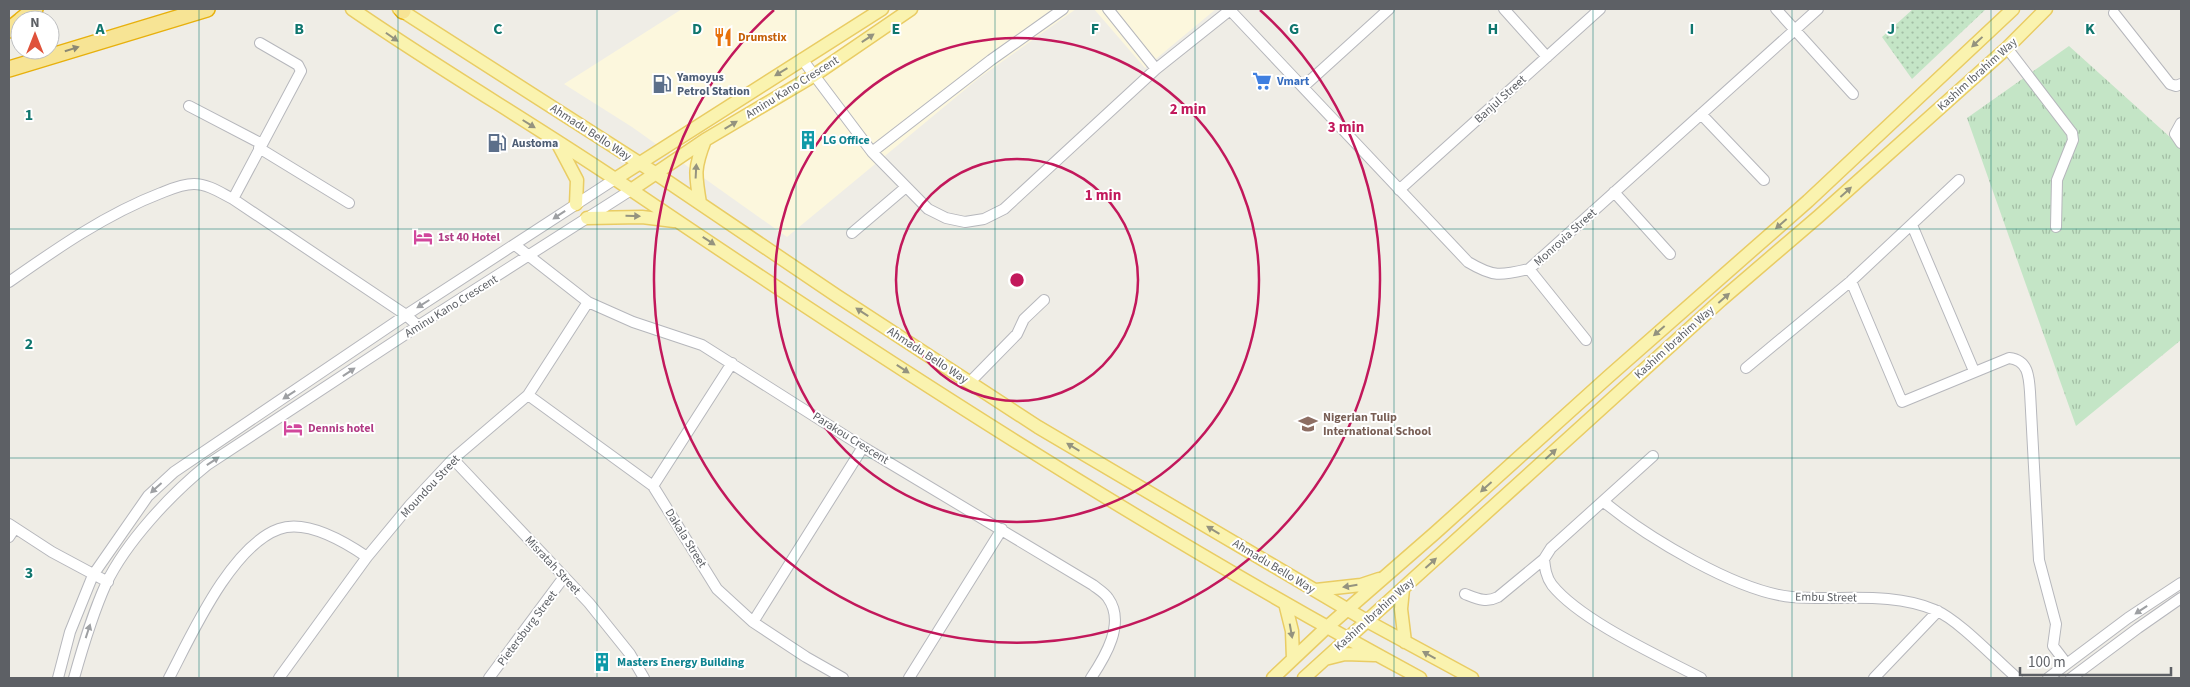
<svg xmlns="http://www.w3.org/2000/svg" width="2190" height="687" viewBox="0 0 2190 687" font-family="'Source Sans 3',sans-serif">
  <defs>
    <pattern id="grass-dots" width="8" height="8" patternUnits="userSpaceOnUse" patternTransform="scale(1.25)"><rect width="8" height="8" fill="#c4e5c6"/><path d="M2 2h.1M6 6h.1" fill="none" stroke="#a2bda4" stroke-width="1.8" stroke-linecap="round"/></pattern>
    <pattern id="park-tufts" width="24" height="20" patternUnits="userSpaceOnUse" patternTransform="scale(1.25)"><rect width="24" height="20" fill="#c4e5c6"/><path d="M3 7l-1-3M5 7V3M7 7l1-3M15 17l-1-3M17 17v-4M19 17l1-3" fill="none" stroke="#a2bda4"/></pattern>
  </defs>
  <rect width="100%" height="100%" fill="#efede6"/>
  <!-- commercial -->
  <path fill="#fcf7dd" d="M682,9H1076L979,78L787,237L632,127L564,84Z
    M1094,9H1216L1145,68Z"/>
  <!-- grass -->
  <path fill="url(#grass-dots)" d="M1913,9H1986L1912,79L1882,37Z"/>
  <!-- park -->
  <path fill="url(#park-tufts)" d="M2069,46L2181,147V340L2076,426L1967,118Z"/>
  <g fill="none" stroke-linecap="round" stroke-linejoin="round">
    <!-- minor casing -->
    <g stroke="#b6b7bc" stroke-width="12">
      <path id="minor" d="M1108,9L1156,69
        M1229,9L1468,262C1493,277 1500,276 1529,269L1818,9
        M1504,9L1547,57
        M1776,9L1853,94
        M2114,13L2170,84L2176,86L2181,84
        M2007,48L2072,133L2073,140L2057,180L2056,227
        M802,59L872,152L928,209L946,218L965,222L984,219L1004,209L1156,69L1230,10
        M1303,87L1389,9
        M189,106L262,144
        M1701,114L1764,180
        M2181,123L2175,134L2181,143
        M259,148L349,203
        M872,152L991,60L1063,9
        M1399,190L1600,9
        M1614,192L1670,254
        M233,199L301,71L298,65L260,43
        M1912,225L1974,371
        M852,233L906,187
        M515,245L588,302L633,322L702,345L863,447L1093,585C1098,589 1105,593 1108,598C1126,623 1105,657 1091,678
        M1529,269L1586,340
        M1851,281L1902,402L2009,358C2028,360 2029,376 2030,392L2039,560L2056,624L2053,646L2066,663
        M9,282C56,249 106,214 161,193C171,189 182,184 194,184C208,184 221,193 233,199L406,315L418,326
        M1746,368L1851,281L1959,180
        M970,382L1017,334L1024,319L1044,300
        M528,395L653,486L717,589L753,622L806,657L843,678
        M1653,456L1551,548L1544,559C1545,568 1546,577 1552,585C1581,621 1659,656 1701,678
        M453,459L589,603L630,654L644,678
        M653,486L732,363
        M1604,502C1647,537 1737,592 1792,597C1840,601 1890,591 1935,610C1959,620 1996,660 2017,678
        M9,524L52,552L108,582
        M9,537L15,528
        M1465,594C1478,599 1486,603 1498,597L1544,559
        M753,622L863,447
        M58,678L70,632L93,575L148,496L174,472L406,315L615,179
        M74,678C83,646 92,615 106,584C126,542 171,494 207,465L418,326L631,190
        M169,678C191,636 231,546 279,529C307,519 345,542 367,557
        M279,678L367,557L410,505L453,459L528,395L588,302
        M489,678L564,577
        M909,678L1002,529
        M1874,678L1938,611
        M2048,678L2128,618L2181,583
        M2071,678L2138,628L2181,598"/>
    </g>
    <!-- major casing -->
    <g stroke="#e9cc64" stroke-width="15">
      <path id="major" d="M352,9C439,69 530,122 618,181C878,357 1143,529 1420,678
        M399,9L655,173L837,296L1038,427L1367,621L1472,678
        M558,144L577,180L576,204
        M615,179L882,9
        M631,190L705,140L813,76L911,9
        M700,203C695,174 694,168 705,140
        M587,218L642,217L674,221
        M1403,589L1401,609L1405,642
        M1316,590L1361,585L1379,579
        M1285,603L1292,631L1293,659
        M1325,659L1345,654L1374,655
        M1273,678L1326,628L1435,533L1608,377L1808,201L2013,9
        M1304,678L1721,300L1819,216L2007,48L2046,9"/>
    </g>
    <!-- highway casing -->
    <g stroke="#e7b00d" stroke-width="18">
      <path id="highway" d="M402,9L403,11
        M21,20L35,9
        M9,30L20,21
        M9,69L207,9"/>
    </g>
    <!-- minor -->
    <use href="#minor" stroke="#fff" stroke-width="10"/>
    <!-- major -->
    <use href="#major" stroke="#faf3af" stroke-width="12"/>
    <!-- highway -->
    <use href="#highway" stroke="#f7e495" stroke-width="15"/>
  </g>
  <!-- one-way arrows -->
  <defs><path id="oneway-solid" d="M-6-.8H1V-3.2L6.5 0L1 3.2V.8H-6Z" transform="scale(1.25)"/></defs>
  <g fill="#94937f">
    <use href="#oneway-solid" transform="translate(392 37) rotate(35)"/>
    <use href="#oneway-solid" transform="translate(868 38) rotate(-34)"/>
    <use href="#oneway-solid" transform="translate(1977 42) rotate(137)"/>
    <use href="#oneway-solid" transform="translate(781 72) rotate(149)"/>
    <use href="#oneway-solid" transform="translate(529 124) rotate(32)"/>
    <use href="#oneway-solid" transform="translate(731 125) rotate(-31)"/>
    <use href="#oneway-solid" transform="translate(696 171) rotate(-87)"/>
    <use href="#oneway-solid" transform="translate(1846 192) rotate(-42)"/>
    <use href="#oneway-solid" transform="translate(633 216) rotate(2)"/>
    <use href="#oneway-solid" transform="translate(1781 224) rotate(139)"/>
    <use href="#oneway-solid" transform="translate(709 241) rotate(33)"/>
    <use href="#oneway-solid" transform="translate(1724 298) rotate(-41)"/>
    <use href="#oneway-solid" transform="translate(862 312) rotate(-147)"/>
    <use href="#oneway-solid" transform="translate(1659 331) rotate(139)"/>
    <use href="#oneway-solid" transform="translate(903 369) rotate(33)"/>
    <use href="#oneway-solid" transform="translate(1073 447) rotate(-149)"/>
    <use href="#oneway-solid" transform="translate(1551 454) rotate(-42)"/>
    <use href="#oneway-solid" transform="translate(1486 487) rotate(138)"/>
    <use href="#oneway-solid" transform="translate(1213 530) rotate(-149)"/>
    <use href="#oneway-solid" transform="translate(1431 563) rotate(-42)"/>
    <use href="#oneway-solid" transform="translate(1350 586) rotate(171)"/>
    <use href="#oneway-solid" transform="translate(1291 631) rotate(80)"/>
    <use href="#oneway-solid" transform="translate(1429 655) rotate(-151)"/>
  </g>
  <use fill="#8b8873" href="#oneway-solid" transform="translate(72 49) rotate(-17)"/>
  <g fill="#9ea0a3">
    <use href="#oneway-solid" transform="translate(559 215) rotate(146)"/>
    <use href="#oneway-solid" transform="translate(423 304) rotate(148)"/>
    <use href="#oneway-solid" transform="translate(349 372) rotate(-34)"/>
    <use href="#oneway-solid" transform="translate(289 395) rotate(147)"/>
    <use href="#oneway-solid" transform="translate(213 461) rotate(-34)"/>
    <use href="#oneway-solid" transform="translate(156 488) rotate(138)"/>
    <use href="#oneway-solid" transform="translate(2141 610) rotate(146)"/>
    <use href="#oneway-solid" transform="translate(88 631) rotate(-72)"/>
  </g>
  <!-- grid -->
  <path fill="none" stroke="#0f766e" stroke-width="1" stroke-opacity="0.55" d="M199,9V678M398,9V678M597,9V678M796,9V678M995,9V678M1195,9V678M1394,9V678M1593,9V678M1792,9V678M1991,9V678M9,229H2181M9,458H2181"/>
  <!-- distance rings -->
  <g fill="none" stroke="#c2185b" stroke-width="2.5">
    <circle cx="1017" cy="280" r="121"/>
    <circle cx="1017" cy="280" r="242"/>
    <path d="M1260 10A363 363 0 1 1 774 10"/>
  </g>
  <!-- icons -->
  <defs>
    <g id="restaurant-bare" transform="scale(1.5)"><path d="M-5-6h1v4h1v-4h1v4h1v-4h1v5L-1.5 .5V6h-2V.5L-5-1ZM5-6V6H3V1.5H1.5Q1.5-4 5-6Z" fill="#e8710a" stroke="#fff" stroke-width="2.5" paint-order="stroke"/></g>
    <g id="supermarket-bare" transform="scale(1.5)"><path d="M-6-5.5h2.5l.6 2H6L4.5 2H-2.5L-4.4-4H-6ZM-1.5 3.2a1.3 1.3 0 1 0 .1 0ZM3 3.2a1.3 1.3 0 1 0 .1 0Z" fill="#3f7fe0" stroke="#fff" stroke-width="2.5" paint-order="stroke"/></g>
    <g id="fuel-bare" transform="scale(1.5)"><path d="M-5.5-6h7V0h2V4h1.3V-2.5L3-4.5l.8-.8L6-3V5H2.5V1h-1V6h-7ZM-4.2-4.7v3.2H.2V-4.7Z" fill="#5c6f8a" stroke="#fff" stroke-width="2.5" paint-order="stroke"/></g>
    <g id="building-bare" transform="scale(1.5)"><path d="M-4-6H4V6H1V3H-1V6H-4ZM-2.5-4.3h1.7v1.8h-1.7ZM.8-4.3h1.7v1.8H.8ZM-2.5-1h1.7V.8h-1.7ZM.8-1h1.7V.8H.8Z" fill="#0f9aa8" stroke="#fff" stroke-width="2.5" paint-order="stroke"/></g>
    <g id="hotel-bare" transform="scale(1.5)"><path d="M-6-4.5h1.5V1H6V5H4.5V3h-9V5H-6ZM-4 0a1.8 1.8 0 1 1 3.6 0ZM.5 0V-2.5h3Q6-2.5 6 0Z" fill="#d1479c" stroke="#fff" stroke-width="2.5" paint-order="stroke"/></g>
    <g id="school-bare" transform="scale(1.5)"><path d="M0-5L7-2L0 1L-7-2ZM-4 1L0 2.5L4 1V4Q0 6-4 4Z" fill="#8d6e63" stroke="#fff" stroke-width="2.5" paint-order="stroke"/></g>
  </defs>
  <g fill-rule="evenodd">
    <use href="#restaurant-bare" x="723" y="37"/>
    <use href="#supermarket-bare" x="1262" y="81"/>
    <use href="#fuel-bare" x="662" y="84"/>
    <use href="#building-bare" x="808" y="140"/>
    <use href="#fuel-bare" x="497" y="143"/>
    <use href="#hotel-bare" x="423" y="237"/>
    <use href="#school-bare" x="1308" y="424"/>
    <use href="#hotel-bare" x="293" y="428"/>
    <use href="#building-bare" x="602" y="662"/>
  </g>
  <g text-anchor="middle" stroke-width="4" stroke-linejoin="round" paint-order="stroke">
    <!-- food labels -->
    <g font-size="12" font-weight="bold" fill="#c56008" stroke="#fff" text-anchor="start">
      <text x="738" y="41">Drumstix</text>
    </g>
    <!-- street labels -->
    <g font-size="12" fill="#5d6065" stroke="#fff">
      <text transform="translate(1977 74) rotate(-42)" y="4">Kashim Ibrahim Way</text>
      <text transform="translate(792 87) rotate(-32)" y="4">Aminu Kano Crescent</text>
      <text transform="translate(1500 99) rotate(-42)" y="4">Banjul Street</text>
      <text transform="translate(591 132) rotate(33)" y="4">Ahmadu Bello Way</text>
      <text transform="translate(1565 237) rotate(-42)" y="4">Monrovia Street</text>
      <text transform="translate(451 306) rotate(-32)" y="4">Aminu Kano Crescent</text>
      <text transform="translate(1674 342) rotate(-42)" y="4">Kashim Ibrahim Way</text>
      <text transform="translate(928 355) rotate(33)" y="4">Ahmadu Bello Way</text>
      <text transform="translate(851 438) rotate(32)" y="4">Parakou Crescent</text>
      <text transform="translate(430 486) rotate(-47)" y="4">Moundou Street</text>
      <text transform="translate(686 538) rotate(58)" y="4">Dakala Street</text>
      <text transform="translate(553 565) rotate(47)" y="4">Misratah Street</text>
      <text transform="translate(1274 566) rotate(31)" y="4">Ahmadu Bello Way</text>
      <text transform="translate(1826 597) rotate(1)" y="4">Embu Street</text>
      <text transform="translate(1374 614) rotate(-42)" y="4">Kashim Ibrahim Way</text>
      <text transform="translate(527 628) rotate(-53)" y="4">Pietersburg Street</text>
    </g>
    <!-- service labels -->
    <g font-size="12" font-weight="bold" fill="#4e5e75" stroke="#fff" text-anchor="start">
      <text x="677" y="81">Yamoyus<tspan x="677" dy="14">Petrol Station</tspan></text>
      <text x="512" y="147">Austoma</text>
    </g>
    <!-- shop labels -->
    <g font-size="12" font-weight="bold" fill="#366cbe" stroke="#fff" text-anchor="start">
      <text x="1277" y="85">Vmart</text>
    </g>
    <!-- culture labels -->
    <g font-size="12" font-weight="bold" fill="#0d838f" stroke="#fff" text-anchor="start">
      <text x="823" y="144">LG Office</text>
      <text x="617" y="666">Masters Energy Building</text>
    </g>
    <!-- hotel labels -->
    <g font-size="12" font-weight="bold" fill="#b23c85" stroke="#fff" text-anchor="start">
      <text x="438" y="241">1st 40 Hotel</text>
      <text x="308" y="432">Dennis hotel</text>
    </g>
    <!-- education labels -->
    <g font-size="12" font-weight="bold" fill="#785e54" stroke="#fff" text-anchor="start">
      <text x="1323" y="421">Nigerian Tulip<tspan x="1323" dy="14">International School</tspan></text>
    </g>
  </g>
  <g font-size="16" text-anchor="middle" font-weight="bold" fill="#0f766e" stroke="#fff" stroke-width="4" stroke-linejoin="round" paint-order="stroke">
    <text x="100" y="34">A</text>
    <text x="299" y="34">B</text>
    <text x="498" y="34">C</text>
    <text x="697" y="34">D</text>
    <text x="896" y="34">E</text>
    <text x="1095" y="34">F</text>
    <text x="1294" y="34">G</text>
    <text x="1493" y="34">H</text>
    <text x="1692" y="34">I</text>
    <text x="1891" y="34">J</text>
    <text x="2090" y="34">K</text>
    <text x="29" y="120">1</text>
    <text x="29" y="349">2</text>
    <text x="29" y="578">3</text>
  </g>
  <circle cx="1017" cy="280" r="8" fill="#c2185b" stroke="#fff" stroke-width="2.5"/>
  <g font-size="15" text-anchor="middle" font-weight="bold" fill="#c2185b" stroke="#fff" stroke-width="4" stroke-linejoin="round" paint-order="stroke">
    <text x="1188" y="114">2 min</text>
    <text x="1346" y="132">3 min</text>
    <text x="1103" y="200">1 min</text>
  </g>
  <!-- border -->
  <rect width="2190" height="687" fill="none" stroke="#5d6065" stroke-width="20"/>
  <!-- north arrow -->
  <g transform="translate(35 35)"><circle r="24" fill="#ffffff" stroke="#bebfc1"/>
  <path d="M0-4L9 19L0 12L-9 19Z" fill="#df523b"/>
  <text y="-8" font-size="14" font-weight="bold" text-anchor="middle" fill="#5d6065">N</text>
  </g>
  <!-- scale -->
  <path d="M2020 667v8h151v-8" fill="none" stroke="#5d6065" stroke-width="2.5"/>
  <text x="2028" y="667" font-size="15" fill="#5d6065" stroke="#ffffff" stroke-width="4" paint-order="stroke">100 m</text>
</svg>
